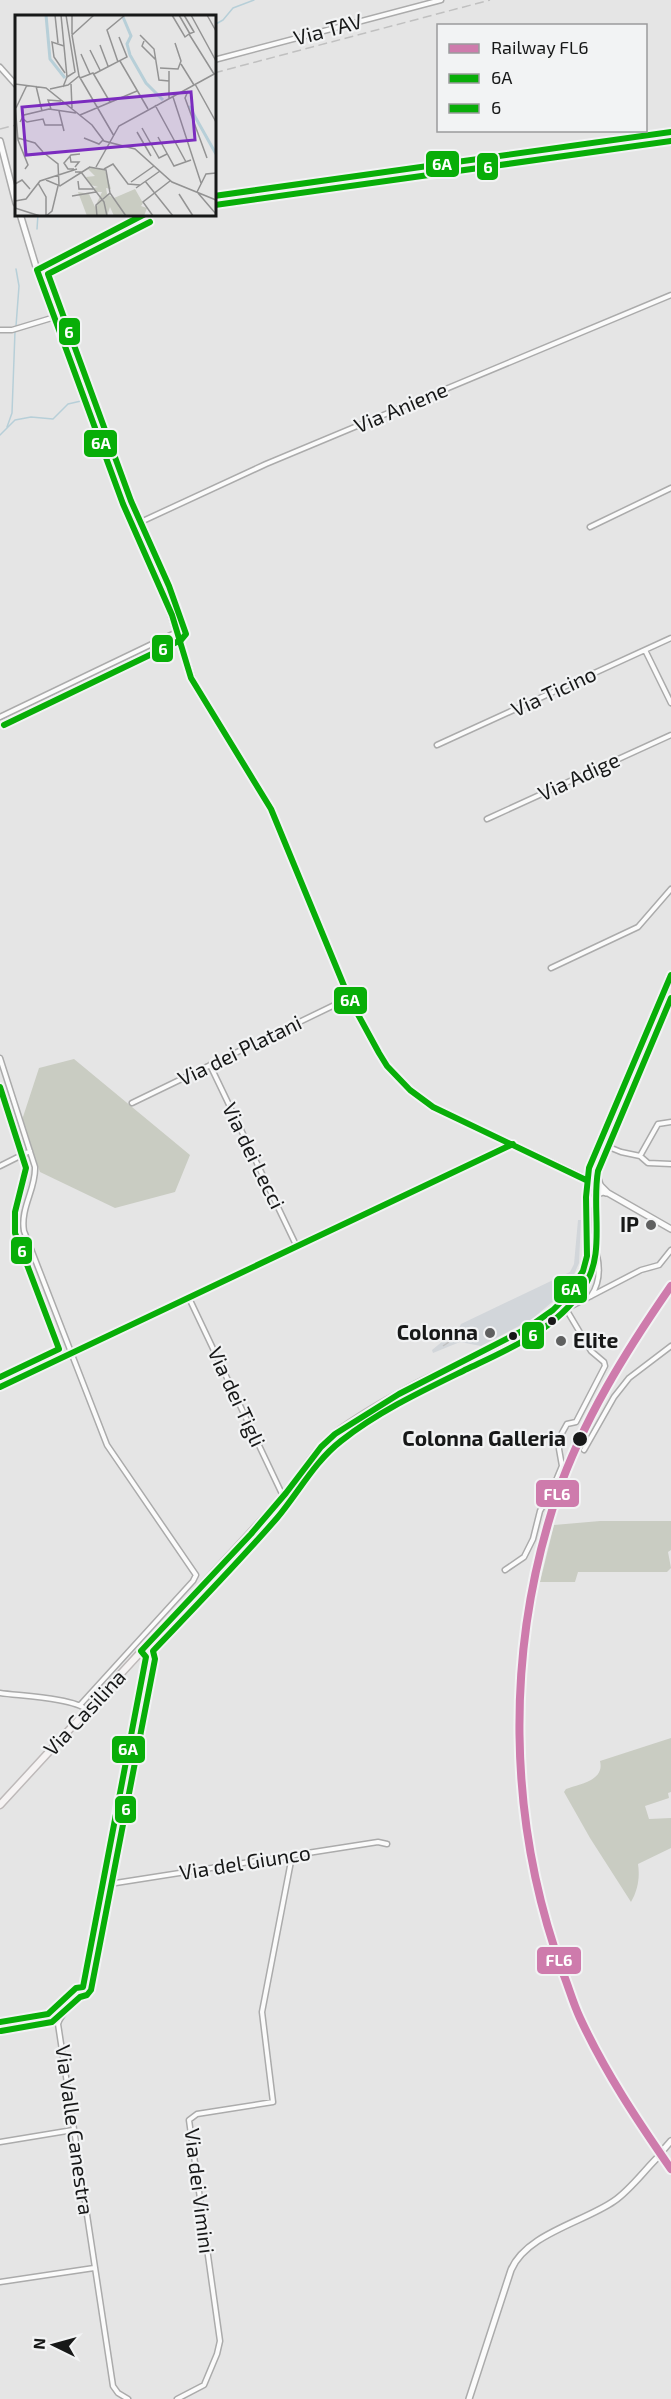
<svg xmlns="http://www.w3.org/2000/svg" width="671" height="2399" viewBox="0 0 671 2399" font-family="'Exo 2',sans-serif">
  <rect width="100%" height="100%" fill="#e5e5e5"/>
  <!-- built -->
  <path fill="#d2d6da" d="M578,1220H581L579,1263L571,1281L558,1297L532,1319L481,1346L460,1342L433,1353L432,1350L449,1336L457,1333L461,1324L570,1272L574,1264Z"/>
  <!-- green -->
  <path fill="#c9ccc2" d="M74,1059L190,1155L175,1192L115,1208L40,1172L22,1120L39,1068Z
    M591,1255C594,1259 594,1262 594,1268C595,1287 581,1301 564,1306L584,1277Z
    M600,1521H671V1550L668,1552L671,1568L667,1572H578L575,1582H540L554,1525Z
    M671,1738V1792L668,1793L669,1798L645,1806L649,1819L671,1818V1848L638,1864C640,1877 638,1890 631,1902L590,1838L564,1792L566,1789C579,1784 605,1781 600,1761Z"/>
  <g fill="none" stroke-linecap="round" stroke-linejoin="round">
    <!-- stream -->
    <path stroke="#b7cfd8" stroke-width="1.5" d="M214,25L223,20L233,8L254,0
      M37,229L38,214
      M16,326L19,286L16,269
      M7,427L12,413L15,331
      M0,435L15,420L31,417L53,419L68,404L81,401"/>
    <!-- minor casing -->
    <g stroke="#ababab" stroke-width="7">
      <path id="minor" d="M214,60L441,0
        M0,67L16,85
        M214,196L671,132
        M37,270L146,214
        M0,330H12L55,317
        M132,526L266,464L671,295
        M590,527L671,488
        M645,650L671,703
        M0,717L177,632
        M437,745L671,638
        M487,819L671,735
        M551,968L638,927L671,889
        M0,1058L35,1167C36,1189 20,1208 24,1231L107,1445L196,1575L193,1581L80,1705
        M210,1065L297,1247
        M132,1103L349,998
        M599,1143L621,1152L640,1156L648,1163L671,1164
        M596,1155V1171L601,1186
        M640,1156L658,1124L671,1122
        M0,1166L30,1151
        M589,1208L594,1196L602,1193
        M590,1235C599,1255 604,1277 591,1296
        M189,1298L283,1496
        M552,1314L566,1309L641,1270L659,1265L671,1250
        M0,1387L512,1145
        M584,1450L614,1397L629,1378L671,1346
        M505,1570L524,1557L533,1539L540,1511L552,1490L562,1466L559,1449L562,1433L567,1424L576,1422L605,1366L604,1362L591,1351L566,1309
        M0,1693C20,1696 74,1698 87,1710
        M103,1885L378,1842L387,1844
        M0,2022L48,2014L76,1988L83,1987
        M0,2142L73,2130
        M0,2282L94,2268
        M128,2399L118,2393L113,2386L58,2024C62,2010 77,2004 83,1987L146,1657L141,1651
        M177,2399L204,2385L217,2354L220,2341L189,2120L197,2114L273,2102L262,2012L292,1856"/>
    </g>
    <!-- tertiary casing -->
    <g stroke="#ababab" stroke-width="8">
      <path id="tertiary" d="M0,141L16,203
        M20,214L37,270L123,504L169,609L194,684L271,809L349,998L379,1053L387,1066L410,1090L433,1107L601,1186L608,1193L671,1229
        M587,1181L595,1189L606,1193
        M664,2149L671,2141
        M469,2399L511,2270C526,2234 584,2222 614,2201C630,2190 643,2172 657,2158"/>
    </g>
    <!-- primary casing -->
    <g stroke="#beb9b9" stroke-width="9">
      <path id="primary" d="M0,1805L287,1493C302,1473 316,1448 336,1433C360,1415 387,1400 413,1386C464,1359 556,1330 581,1275C598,1240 579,1200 591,1163L671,975"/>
    </g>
    <!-- minor -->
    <use href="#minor" stroke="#fbfbfb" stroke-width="4"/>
    <!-- tertiary -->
    <use href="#tertiary" stroke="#fbfbfb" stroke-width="5"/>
    <!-- primary -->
    <use href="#primary" stroke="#f6f3f3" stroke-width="6"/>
    <!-- rail -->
    <path stroke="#c0c0c0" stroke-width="1.5" stroke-dasharray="9 4.5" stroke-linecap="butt" d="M214,73L490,0
      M0,129L16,125
      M443,1346L449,1342
      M541,1560C564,1460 612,1372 671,1291
      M523,1678C508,1851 564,2030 671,2165"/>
    <!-- bus-1 casing -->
    <g stroke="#f2f3f4" stroke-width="10">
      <path id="bus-1" d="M214,196L671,132
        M145,214L37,270L123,504L172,615L191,678L271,809L349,998L379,1053L387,1066L410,1090L433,1107L586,1180
        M0,1387L513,1144
        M0,2022L48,2014L76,1988L83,1987L146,1657L141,1651L251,1534L286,1493L321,1447L335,1434L399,1394L526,1329L553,1310L565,1298L583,1271L587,1256L586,1197L589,1168L671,975"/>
    </g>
    <!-- bus-2 casing -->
    <g stroke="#f2f3f4" stroke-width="10">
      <path id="bus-2" d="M215,205L671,141
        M4,725L181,640L186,634L169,586L131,501L48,274L150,222
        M0,1087L26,1168L15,1212V1233L59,1349L0,1377
        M1,2031L52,2022L80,1997L87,1995L91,1990L155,1659L153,1651C195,1607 237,1564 277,1518C298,1493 315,1461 341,1441C379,1411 424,1390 467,1369C509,1349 555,1330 582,1290C607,1255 591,1210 598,1171L671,998"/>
    </g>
    <!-- bus-1 -->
    <use href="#bus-1" stroke="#08ae08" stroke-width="6"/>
    <!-- bus-2 -->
    <use href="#bus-2" stroke="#08ae08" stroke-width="6"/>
    <!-- rail-1 casing -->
    <g stroke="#f2f3f4" stroke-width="12">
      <path id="rail-1" d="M671,1286C626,1351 583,1420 557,1495C505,1650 507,1820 563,1973C569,1988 573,2003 580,2018C605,2072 637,2120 671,2169"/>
    </g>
    <!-- rail-1 -->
    <use href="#rail-1" stroke="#ce7bac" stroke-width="8"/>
  </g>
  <!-- markers -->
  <g fill="#5f6060" stroke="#f2f3f4" stroke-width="2">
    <circle cx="651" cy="1225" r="6"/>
    <circle cx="490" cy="1333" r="6"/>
    <circle cx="561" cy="1341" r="6"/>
  </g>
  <g fill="#171818" stroke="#f2f3f4" stroke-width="2">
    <circle cx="552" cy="1321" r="5"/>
    <circle cx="513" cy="1336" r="5"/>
    <circle cx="580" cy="1439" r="8"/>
  </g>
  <g text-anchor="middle" stroke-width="4.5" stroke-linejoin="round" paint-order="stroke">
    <!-- street labels -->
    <g font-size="21" fill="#171818" stroke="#f2f3f4">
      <text transform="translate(328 30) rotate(-15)" y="7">Via TAV</text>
      <text transform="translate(401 408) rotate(-23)" y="7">Via Aniene</text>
      <text transform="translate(554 692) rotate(-25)" y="7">Via Ticino</text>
      <text transform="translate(579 777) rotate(-25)" y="7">Via Adige</text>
      <text transform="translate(240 1051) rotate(-26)" y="7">Via dei Platani</text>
      <text transform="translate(253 1156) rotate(64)" y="7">Via dei Lecci</text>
      <text transform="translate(236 1397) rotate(65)" y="7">Via dei Tigli</text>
      <text transform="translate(85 1713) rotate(-47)" y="7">Via Casilina</text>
      <text transform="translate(245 1863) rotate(-9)" y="7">Via del Giunco</text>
      <text transform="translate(74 2130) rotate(82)" y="7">Via Valle Canestra</text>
      <text transform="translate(199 2191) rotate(83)" y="7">Via dei Vimini</text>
    </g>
    <!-- poi labels -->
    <g font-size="21" font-weight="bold" fill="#171818" stroke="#f2f3f4" text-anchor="end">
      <text x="639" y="1232">IP</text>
      <text x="478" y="1340">Colonna</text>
      <text x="573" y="1348" text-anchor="start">Elite</text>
    </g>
    <!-- stop labels -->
    <g font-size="21" font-weight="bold" fill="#171818" stroke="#f2f3f4" text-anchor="end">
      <text x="566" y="1446">Colonna Galleria</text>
    </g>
  </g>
  <!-- overview -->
  <g transform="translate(15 15)">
    <rect width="201" height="201" fill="#e5e5e5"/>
    <path d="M76,152L90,155L96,174L91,173L92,179L99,183L120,174L128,188L126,191L132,193L129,201H99L95,192L92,201H72L63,177L74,179L80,192L87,177H81L78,173L83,172L76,170L71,162L80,161L73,154Z" fill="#c9ccc2"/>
    <path fill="none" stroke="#b7cfd8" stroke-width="3" d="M31,0L35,44L50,63M108,2L116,21L112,29L115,40L131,68L148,85M174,91L201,139"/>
    <path fill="none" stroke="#939393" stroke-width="1.5" d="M40,0L43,28M46,0L52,62L48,72M51,0L60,57L52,62M57,0V19M157,0L170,22L174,19M164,0L175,19M169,0L179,17L174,19M176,0L201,46M192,0L201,16M174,19L199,59M125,20L139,34L144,65L154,66M129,26L127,31L141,45M85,30L93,51M49,31L37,27L39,42L50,58M75,35L85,55M66,39L75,59M105,46L133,94M103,47L92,15L110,0M166,49L179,70M145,53L163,54L166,46L160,28M154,56V83M79,59L112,42L104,22M64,61L57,20L79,0M64,61L99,121M65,63L78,58L95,87M0,69L31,73L77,110L89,126L120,134L157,167L201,185M56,69L57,93M180,69L201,107M21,71L27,96M35,74L53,70L64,61M173,76L170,83L192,143M158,82L186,168M0,89L3,125L13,150L10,154M140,90L171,147M1,93L12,70M36,94L33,85L46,86M44,96L49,116M65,100L122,76M7,103L12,107L28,104L30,110H47M5,107L9,100L34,94L61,98M127,113L144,143L152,139M122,117L136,141M143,122L159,151L176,145M3,123L20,128L28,137M69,123L84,129L88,125M29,138L43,149L44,170M55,141L56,147H64L60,152M74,152L91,155L95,178L111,201M81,152L104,111L201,58M59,154H53L49,148L56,140L65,139M89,154L98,149L113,169L125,170M60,157H66L89,187L92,201M31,165L45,171L75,152M63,166L64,174H79M130,166L158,201M116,167L139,151M23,168L31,182V200M0,169L7,165L15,174M121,173L145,156M182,177L191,159L201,158M183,178L201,199M164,179L178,201M57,181L81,177M0,186L11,184L25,166L62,154M0,193L25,201M31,201L37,196L43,171M82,201L81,190L95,178M138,201L128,187L155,166"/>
    <path fill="#7b2cbf" fill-opacity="0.15" stroke="#7b2cbf" stroke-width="3" d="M176,77L180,125L11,140L7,92Z"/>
    <rect width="201" height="201" fill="none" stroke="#171818" stroke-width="3"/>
  </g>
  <g stroke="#f2f3f4" stroke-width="2">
    <rect x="425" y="150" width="35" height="28" rx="6" fill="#08ae08"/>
    <rect x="476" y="152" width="23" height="29" rx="6" fill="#08ae08"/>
    <rect x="58" y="317" width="23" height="29" rx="6" fill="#08ae08"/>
    <rect x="83" y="429" width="35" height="29" rx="6" fill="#08ae08"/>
    <rect x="151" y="634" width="23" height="29" rx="6" fill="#08ae08"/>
    <rect x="333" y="986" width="35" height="29" rx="6" fill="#08ae08"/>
    <rect x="10" y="1236" width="23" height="29" rx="6" fill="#08ae08"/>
    <rect x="553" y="1275" width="35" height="29" rx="6" fill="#08ae08"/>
    <rect x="521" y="1321" width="24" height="29" rx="6" fill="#08ae08"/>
    <rect x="535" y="1479" width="45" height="29" rx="6" fill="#ce7bac"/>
    <rect x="111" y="1735" width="35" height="29" rx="6" fill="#08ae08"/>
    <rect x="114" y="1795" width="23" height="29" rx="6" fill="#08ae08"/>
    <rect x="536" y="1946" width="46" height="29" rx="6" fill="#ce7bac"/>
  </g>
  <g font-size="16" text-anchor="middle" font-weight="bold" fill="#fff">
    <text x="442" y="170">6A</text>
    <text x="488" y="173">6</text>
    <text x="69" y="338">6</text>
    <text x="101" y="449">6A</text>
    <text x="163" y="655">6</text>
    <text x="350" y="1006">6A</text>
    <text x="22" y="1257">6</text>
    <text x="571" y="1295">6A</text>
    <text x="533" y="1341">6</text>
    <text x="557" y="1500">FL6</text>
    <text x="128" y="1755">6A</text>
    <text x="126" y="1815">6</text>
    <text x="559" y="1966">FL6</text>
  </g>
  <!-- legend -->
  <rect x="437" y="24" width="210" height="108" fill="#f2f3f4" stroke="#9a9b9c" stroke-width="1.5"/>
  <rect x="449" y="44" width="30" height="9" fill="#ce7bac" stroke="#9a9b9c" stroke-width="1.5"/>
  <text x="491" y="54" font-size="18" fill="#171818">Railway FL6</text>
  <rect x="449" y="74" width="30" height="9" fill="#08ae08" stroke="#9a9b9c" stroke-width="1.5"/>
  <text x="491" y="84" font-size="18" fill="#171818">6A</text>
  <rect x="449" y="104" width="30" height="9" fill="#08ae08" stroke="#9a9b9c" stroke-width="1.5"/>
  <text x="491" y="114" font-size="18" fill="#171818">6</text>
  <!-- north arrow -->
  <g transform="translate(54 2345) rotate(275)" stroke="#f2f3f4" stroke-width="4.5" paint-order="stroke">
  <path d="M0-4.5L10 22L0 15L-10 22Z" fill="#171818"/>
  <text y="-9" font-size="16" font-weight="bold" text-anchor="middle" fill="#171818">N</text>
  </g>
</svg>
